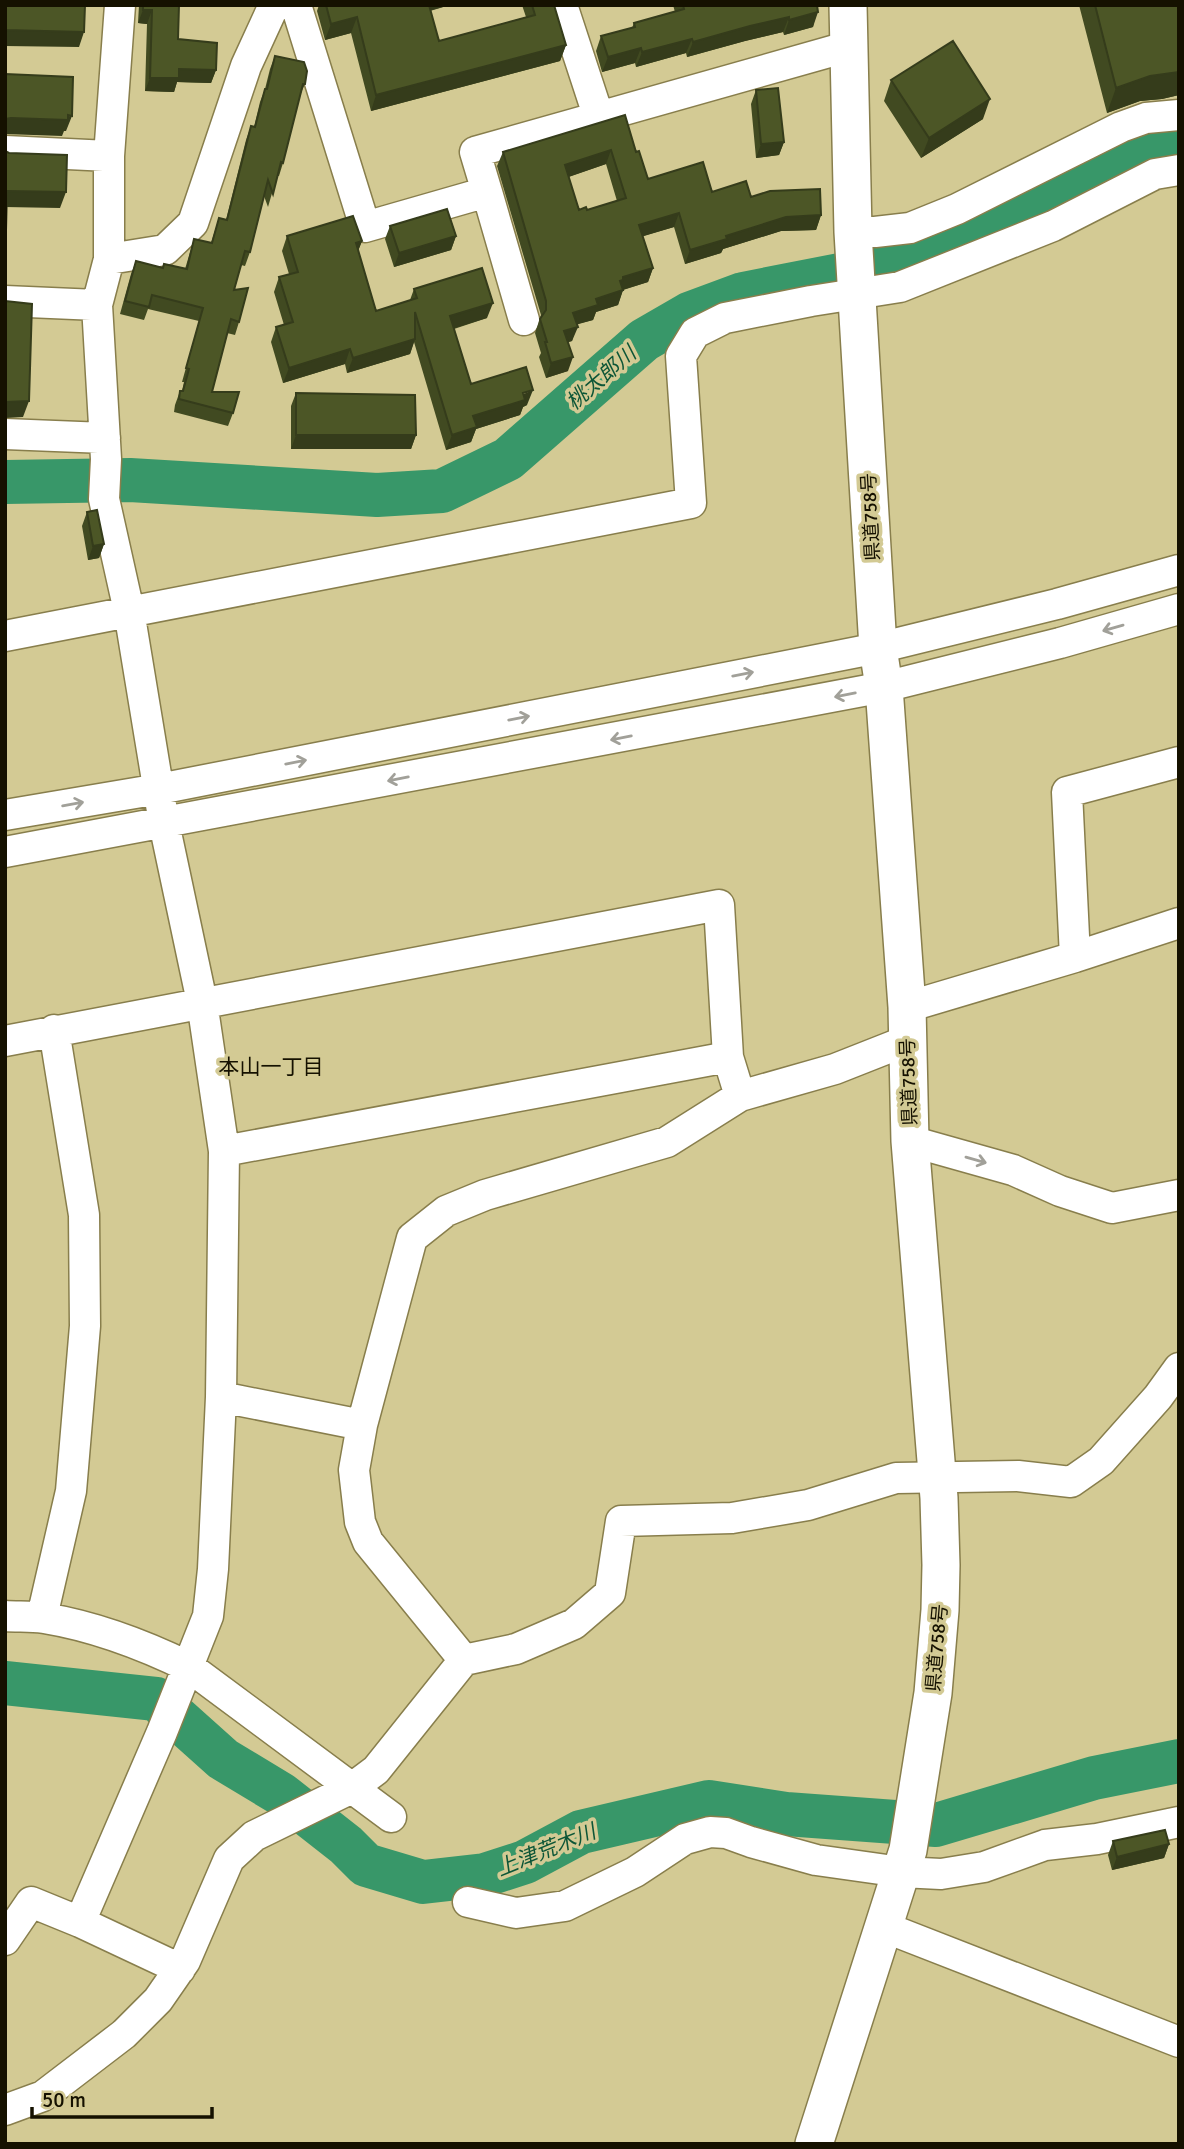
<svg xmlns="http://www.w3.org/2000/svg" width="1184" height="2149" viewBox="0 0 1184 2149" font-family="Signika,'Noto Sans JP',sans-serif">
  <rect width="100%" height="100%" fill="#d3ca94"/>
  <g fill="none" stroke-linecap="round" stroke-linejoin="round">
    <!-- river -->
    <path stroke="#389769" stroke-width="44" d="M5,482L130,480L377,495L442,491L508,459L644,340L689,314L743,294L896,264L951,244L1041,200L1134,148L1168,139L1179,138
      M5,1683L156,1699L223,1759L281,1794L346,1845L366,1865L423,1882L485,1875L525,1862L581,1832L709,1802L786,1814L936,1825L1094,1778L1179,1761"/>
    <!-- minor casing -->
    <g stroke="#887e4c" stroke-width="33">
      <path id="minor" d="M296,5L365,227L487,192L475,152L850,46
        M562,5L599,118
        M5,151L109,156
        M487,192L524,320
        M853,232H875L910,228L957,209L1121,127L1146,118L1179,115
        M109,259L165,250L193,223L246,66L274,5
        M5,301L97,305
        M5,434L105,438
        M5,636L691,503L681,356L695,333L725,318L811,301L900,287L1053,226L1155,174L1179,170
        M5,815L159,789L878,648L1057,604L1179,570
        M5,852L884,687L1060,643L1179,609
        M1075,957L1067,792L1179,762
        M907,1007L1075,957L1179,923
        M5,1041L719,905L728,1057L740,1096
        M910,1141L1013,1170L1060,1191L1112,1208L1179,1195
        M224,1151L728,1057
        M221,1397L362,1425
        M5,1616C18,1617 31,1616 44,1618C93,1626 144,1645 189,1667L391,1817
        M42,1617L71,1491L85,1326L84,1215L54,1030
        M464,1660L368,1542L360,1522L354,1470L362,1425L412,1238L446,1211L485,1195L667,1142L740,1096L835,1069L906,1041
        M468,1902L516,1913L565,1906L635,1872L685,1839L710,1832L726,1833L751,1842L816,1860L901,1872L941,1874L984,1867L1045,1845L1097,1839L1179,1822
        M80,1922L162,1732L208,1616L213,1569L221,1397L224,1151L202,1002L164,823L129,611L104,499L106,459L97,305L109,259V156L120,5
        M884,1927L1179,2042
        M5,1940L31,1902L80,1922L180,1969
        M5,2110L43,2096L124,2034L158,2000L185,1961L229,1859L254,1836L352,1788L376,1770L464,1660L516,1649L574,1624L610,1593L621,1521L732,1518L808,1505L896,1478L1018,1476L1071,1482L1101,1461L1158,1397L1179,1368"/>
    </g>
    <!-- major casing -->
    <g stroke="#887e4c" stroke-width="40">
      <path id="major" d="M814,2144L908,1850L933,1693L940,1610L941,1565L939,1498L910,1141L907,1007L884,687L878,648L853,232L848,5"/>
    </g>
    <!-- minor -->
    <use href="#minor" stroke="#fff" stroke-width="30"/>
    <!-- major -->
    <use href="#major" stroke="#fff" stroke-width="37"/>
  </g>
  <!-- wall -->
  <path fill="#414a21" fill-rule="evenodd" d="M139,5H179L178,39L216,70L211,83L177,82L174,92L145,91L147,24L138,23Z
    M319,5H450L430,11L439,41L526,17L522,5H554L566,45L560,61L371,111L351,33L325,40L317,11Z
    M673,5H817L813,27L784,35L783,32L745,41L687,57L686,53L636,67L635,63L602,72L596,51L601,36L632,28L634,23L675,12Z
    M1079,5H1179V95L1162,99L1140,101L1107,113Z
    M275,56L305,84L299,97L283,163L279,176H277L268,207L264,196L250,252L245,266L241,265L234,290L239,322L235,335L227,333L212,392L233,413L228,426L174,412L175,405L180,391H182L184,382H182L199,321L148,309L144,320L120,314L131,274L136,261L163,268L185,269L194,239L211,243L219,218L226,220L246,140L251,126L254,127L260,102L265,89L270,69Z
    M891,80L983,119L921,158L884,101Z
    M756,90L784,142L779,155L756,158L751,104Z
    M625,115L636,152L648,179L712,192L751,197L821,215L816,230L781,231L723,249L721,253L685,264L674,227L643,236L653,268L648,282L623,290L618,305L596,312L593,320L577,324L572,341L568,342V371L546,378L539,357L541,353L535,333L541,315L497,166L503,152ZM606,164L617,201L587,210H579L568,177Z
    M390,226L456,236L451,250L394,267L385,239Z
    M287,236L362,241L358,251L376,311L410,300L414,289L487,318L454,329L471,384L527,405L523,407L520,415L476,429L471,442L446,450L414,342L410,354L347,373L345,364L283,383L271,342L276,327L284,325L274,292L279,277L289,274L282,251Z
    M296,393L416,435L411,449H291V406Z
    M87,512L104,544L99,558L88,560L82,526Z
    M1113,1841L1169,1844L1164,1858L1112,1870L1108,1855Z"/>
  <!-- shaded-wall -->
  <path fill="#353c1b" d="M423,5H450L421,13Z
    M143,10H152L147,24L138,23Z
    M818,12L813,27L784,35L789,20Z
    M357,17L351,33L325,40L331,24Z
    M789,17L783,32L745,41L687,57L693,42L750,26Z
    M5,30L84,32L79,47L5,46Z
    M692,39L686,53L636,67L642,52Z
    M566,45L560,61L371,111L376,95Z
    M641,48L635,63L602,72L608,57Z
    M179,69L216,70L211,83L177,82L174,92L145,91L150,78Z
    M1179,72V95L1162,99L1140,101L1107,113L1116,88L1150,76Z
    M990,99L983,119L921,158L929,138Z
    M72,116L66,131H64L62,136L5,134V119L11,118Z
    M784,142L779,155L756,158L761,144Z
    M611,150L606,164L560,180L565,165Z
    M7,191L66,192L60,208L5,207Z
    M679,213L674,227L634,239L639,225Z
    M821,215L816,230L781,231L723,249L721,253L685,264L690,250L726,236L786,217Z
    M456,236L451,250L394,267L399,253Z
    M362,241L356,256V243Z
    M653,268L648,282L619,291L623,290L618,305L596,312L593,320L568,327L573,313L596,299L620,281L623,277Z
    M493,303L487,318L445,331L450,316Z
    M578,327L572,341L559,345L564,331Z
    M415,339L410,354L347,373L353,358Z
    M350,349L345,364L283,383L289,368Z
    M573,357L568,371L546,378L551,363Z
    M533,390L527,405L523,407L520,415L476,429L471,442L446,450L452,435L473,416Z
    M29,401L23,417L5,418V402Z
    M296,435H416L411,449H291Z
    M104,544L99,558L88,560L93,546Z
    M1169,1844L1164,1858L1112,1870L1117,1857Z"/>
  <!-- building -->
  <path fill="#4c5626" stroke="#353c1b" stroke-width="2" fill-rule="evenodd" d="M5,5H85L84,32L5,30Z
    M143,5H179L178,39L217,43L216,70L179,69V78H150L152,10H143Z
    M326,5H429L439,41L535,15L532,5H554L566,45L376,95L357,17L331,24Z
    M683,5H817L818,12L789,20V17L750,26L693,42L692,39L642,52L641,48L608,57L601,36L635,27L634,23L684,9Z
    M1095,5H1179V72L1150,76L1116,88Z
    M953,41L990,99L929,138L891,80Z
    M275,56L304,62L307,71L305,84H303L283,163L281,162L273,194L268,180L250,252L245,251L234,290L248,288L239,322L231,319L212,392H239L233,413L179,399L180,391H183L189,369L186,368L203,308L152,295L149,307L125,301L136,261L163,268L164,264L187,269L194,239L212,243L219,218L227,220L251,126L255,127L265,89H267Z
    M5,74L73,77L72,116L68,115V120L11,118L5,119Z
    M778,88L784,142L761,144L756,90Z
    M625,115L636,152L639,151L648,179L703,162L712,192L746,181L751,197L770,191L820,189L821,215L786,217L726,236L727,239L690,250L679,213L639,225L653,268L623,277V280L620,281L623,290L596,299L598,305L573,313L578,327L564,331L573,357L551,363L545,342H547L540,319L546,310V301L503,152ZM611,150L626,198L587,210L586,207L579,210L565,165Z
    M5,151L9,153L67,155L66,192L7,191L5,269Z
    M447,209L456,236L399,253L390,226Z
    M353,216L362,241L356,243L376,311L417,298L414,289L482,268L493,303L450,316L471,384L526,367L533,390L523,393L525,400L473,416L477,427L452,435L415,312V339L353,358L350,349L289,368L276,327L293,322L279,277L298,272L287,236Z
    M5,301L32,304L29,401L5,402Z
    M296,393L415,395L416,435H296Z
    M97,510L104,544L93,546L87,512Z
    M1165,1830L1169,1844L1117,1857L1113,1841Z"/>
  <!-- one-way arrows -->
  <defs><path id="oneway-shaft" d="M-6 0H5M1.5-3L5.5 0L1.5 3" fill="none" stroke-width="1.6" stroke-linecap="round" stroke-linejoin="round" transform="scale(1.75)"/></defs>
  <g stroke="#a1a099">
    <use href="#oneway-shaft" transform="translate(1113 628) rotate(164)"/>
    <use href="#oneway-shaft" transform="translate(743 674) rotate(-11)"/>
    <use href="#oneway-shaft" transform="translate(845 695) rotate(169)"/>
    <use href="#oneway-shaft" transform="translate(519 718) rotate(-11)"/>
    <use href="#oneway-shaft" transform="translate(621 738) rotate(169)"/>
    <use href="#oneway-shaft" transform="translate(296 762) rotate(-11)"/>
    <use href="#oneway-shaft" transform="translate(398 779) rotate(169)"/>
    <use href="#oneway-shaft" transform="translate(73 804) rotate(-10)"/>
    <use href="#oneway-shaft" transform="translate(976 1160) rotate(16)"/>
  </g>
  <g text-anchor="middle" stroke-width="7" stroke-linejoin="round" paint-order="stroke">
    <!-- street labels -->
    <g font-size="19" fill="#151100" stroke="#d3ca94">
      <text transform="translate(870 517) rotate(-93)" y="7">県道758号</text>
      <text transform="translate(908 1082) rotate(-92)" y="7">県道758号</text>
      <text transform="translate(936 1648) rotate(-85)" y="7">県道758号</text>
    </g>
    <!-- water labels -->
    <g font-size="21" font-style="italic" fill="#0d5637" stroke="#d3ca94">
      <text transform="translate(601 378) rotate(-41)" y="7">桃太郎川</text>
      <text transform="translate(546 1850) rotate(-22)" y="7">上津荒木川</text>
    </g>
    <!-- neighbourhood labels -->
    <g font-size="21" fill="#151100" stroke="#d3ca94">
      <text x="271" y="1074">本山一丁目</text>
    </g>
  </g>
  <!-- border -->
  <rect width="1184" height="2149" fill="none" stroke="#151100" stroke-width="14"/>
  <!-- scale -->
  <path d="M32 2107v10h180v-10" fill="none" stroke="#151100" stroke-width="3.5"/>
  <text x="42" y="2107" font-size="21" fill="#151100" stroke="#d3ca94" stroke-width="5" paint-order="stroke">50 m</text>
</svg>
